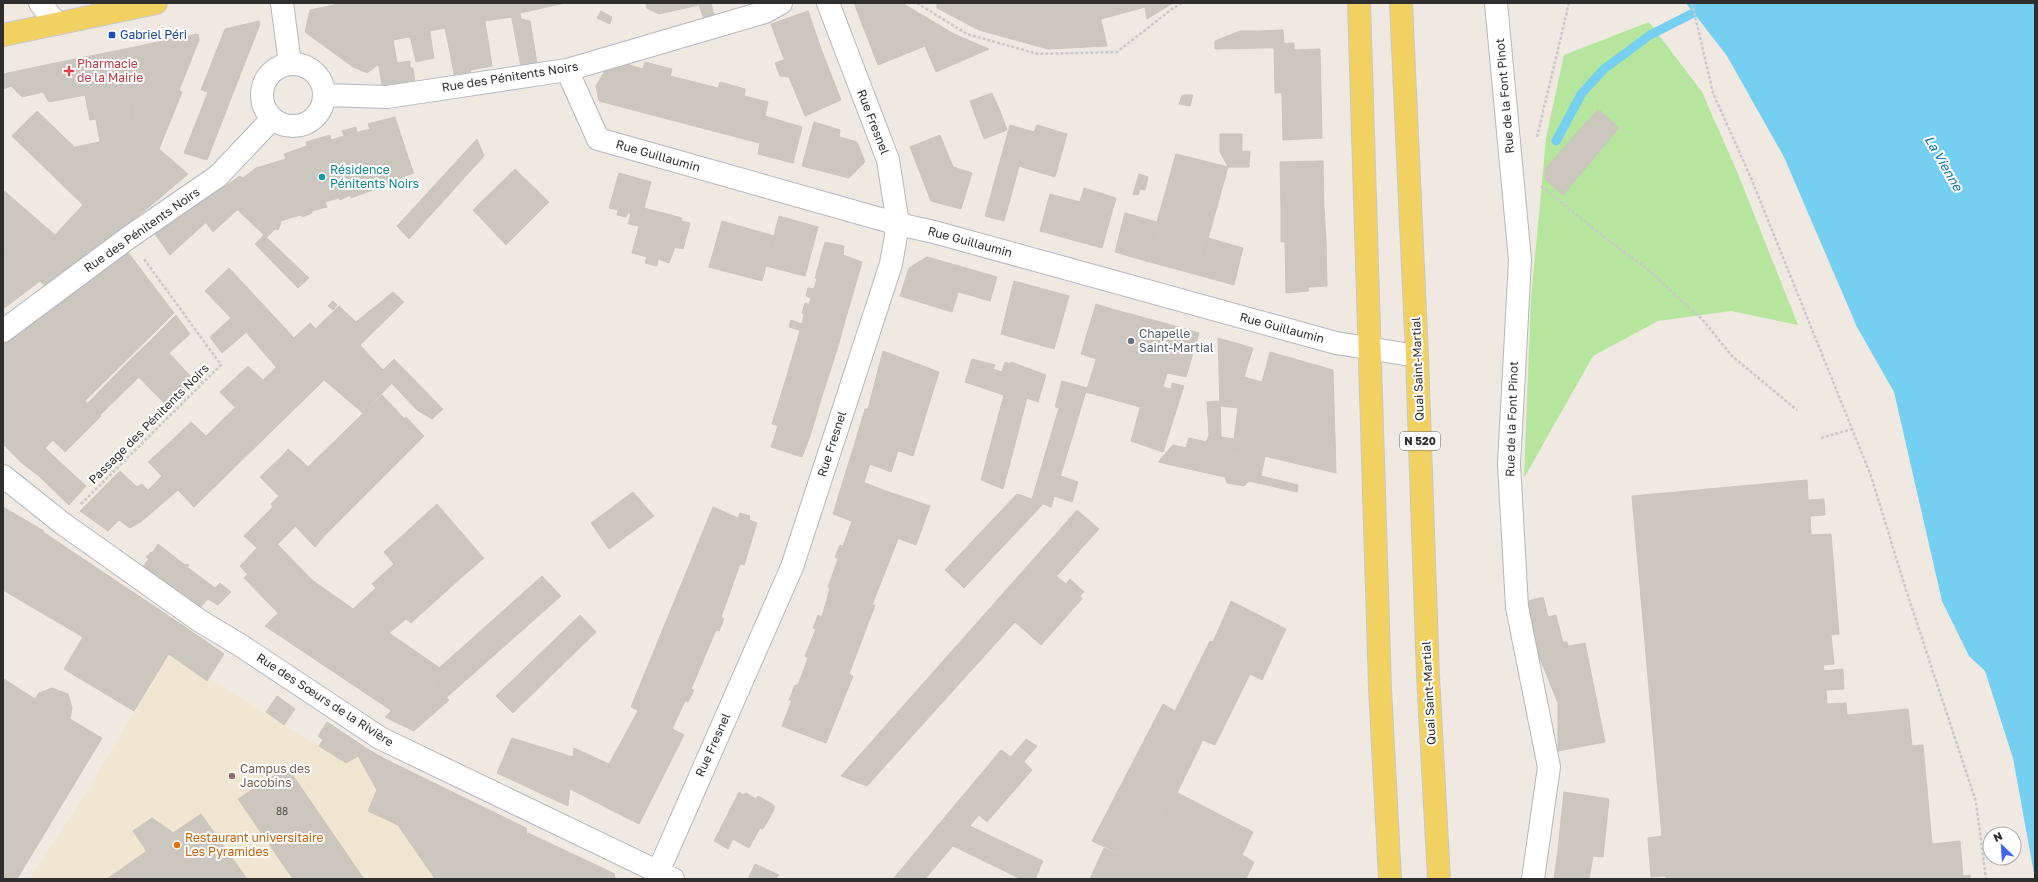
<svg xmlns="http://www.w3.org/2000/svg" width="2038" height="882" viewBox="0 0 2038 882" font-family="'Golos Text',sans-serif">
  <rect width="100%" height="100%" fill="#efe9e1"/>
  <!-- education -->
  <path fill="#f0e6d1" d="M169,654L346,763L358,756L377,790L368,811L398,825L435,879H29L69,820Z"/>
  <!-- green -->
  <path fill="#b6e59e" d="M1649,22L1702,92L1738,174L1798,325L1731,311L1658,321L1593,356L1524,478L1531,298L1539,215L1546,138L1564,55Z"/>
  <!-- water -->
  <path fill="#75cff0" d="M1686,3H2035V879L2013,758L1985,671L1969,656L1942,601L1894,392L1857,327L1784,157L1727,56Z"/>
  <g fill="none" stroke-linecap="round" stroke-linejoin="round">
    <!-- stream -->
    <path stroke="#75cff0" stroke-width="9" d="M1556,141L1582,93L1604,69L1650,35L1713,3"/>
  </g>
  <!-- building -->
  <path fill="#cbc7bf" stroke="#cbc5ba" d="M344,3H369L379,64L367,73L353,67L305,32L310,10Z
    M369,3H424L430,33L393,40L397,63L410,61V68H413L415,82L382,85Z
    M424,3H458L471,76L455,78L445,28L429,31Z
    M458,3H482L492,66L470,70Z
    M482,3H509L512,17L485,21Z
    M509,3H565L520,13L521,19L530,21L537,63L521,67Z
    M646,3H698L699,5L659,14L647,8Z
    M704,3L711,4L715,18L704,19L699,5Z
    M854,3H902L954,34L989,49L936,72L925,46L878,65Z
    M937,3H973L979,30L937,8Z
    M973,3H1097L1107,46L1048,49L979,30Z
    M1097,3H1144L1145,7L1101,19Z
    M1144,3H1173L1147,19Z
    M601,11L612,17L610,24L597,18Z
    M808,11L820,46L784,59L771,24Z
    M259,21L260,24L207,160L184,153L208,92L201,90L225,29Z
    M1283,30L1284,43L1274,44V48H1259V31Z
    M1240,31H1259V48L1215,49V41Z
    M430,33L434,58L416,62L410,36Z
    M198,34L199,40L179,90L182,92L159,149L139,140L181,37Z
    M181,37L127,170L131,175L161,197L133,220L111,193L118,177L112,139L131,136L135,47Z
    M1294,43V50L1320,49L1321,92L1275,93L1274,44Z
    M820,46L841,100L805,116L789,77L780,76L775,63Z
    M135,47L131,136L112,139L100,54Z
    M100,54L118,177L114,185L75,147L100,142L96,119L90,120L85,95L49,102L43,92L41,66Z
    M620,62L643,69L645,62L672,69L670,76L718,88L720,82L745,89L744,96L768,102L759,143L599,101L596,86L609,64Z
    M41,66L43,92L22,97L3,78V74Z
    M3,78L11,86L3,89Z
    M1321,92L1322,138L1283,140L1282,93Z
    M992,93L1000,111L977,120L970,101Z
    M1182,95H1193L1190,106L1179,104Z
    M1598,109L1619,128L1563,195L1545,179V169Z
    M37,111L114,185L111,193L133,220L49,289L3,249V190L55,235L83,205L12,136Z
    M1000,111L1007,130L984,139L977,120Z
    M765,116L802,127L793,163L758,154Z
    M395,117L412,169L398,173L400,179L388,183L389,184L351,198L350,195L340,200L338,194L324,199L325,202L311,207L312,213L302,217L300,211L290,214V218L281,221L280,225L275,224L264,235L218,191L240,176L243,178L256,168L286,159L284,154L307,146L306,142L330,135L331,140L344,136L370,129L368,124Z
    M814,122L840,130L839,137L857,142L865,162L849,178L802,166Z
    M1010,125L1034,132L1037,125L1067,134L1055,177L1025,168L1027,165L1020,163L1023,152L1004,147Z
    M356,127L357,132L344,136L342,131Z
    M1220,134H1242V151L1220,152Z
    M940,135L953,167L972,173L961,209L931,201L910,147Z
    M477,139L484,156L409,239L397,226Z
    M139,140L159,149L188,174L161,197L131,175L127,170Z
    M1004,147L1023,152L1004,221L985,216Z
    M1250,151L1249,167H1228L1220,152Z
    M1176,154L1228,167L1198,275L1146,261Z
    M1323,161L1324,208L1281,210L1280,162Z
    M1020,163L1027,165L1025,168L1019,166Z
    M412,169L414,173L399,178L398,173Z
    M515,169L549,202L506,245L473,210Z
    M619,173L651,182L639,226L628,224L631,213H628L626,217L617,215L618,210L609,208Z
    M1139,174L1148,177L1145,190L1140,189L1138,195L1133,194Z
    M1084,188L1116,198L1102,248L1040,231L1050,194L1080,202Z
    M215,189L237,210L213,232L206,223L214,215L197,199Z
    M338,194L339,198L325,202L324,199Z
    M197,199L214,215L170,255L153,231Z
    M325,202L327,207L312,211L311,207Z
    M644,208L682,218L681,221L690,223L683,249L675,247L669,263L658,259L657,266L645,263L647,257L632,253Z
    M1324,208L1326,240L1281,242V210Z
    M300,211L301,215L290,218V214Z
    M1125,213L1157,222L1146,261L1115,252Z
    M779,216L818,227L805,276L766,266Z
    M722,221L774,236L762,281L709,267Z
    M275,224L280,225L278,230L275,229L266,238L264,235Z
    M264,235L309,278L298,288L255,244Z
    M1208,238L1243,248L1234,285L1198,275Z
    M1326,240L1327,286L1308,287L1309,291L1286,293L1285,242Z
    M825,242L844,246L843,255L862,262L854,290L815,278Z
    M3,249L40,281L3,309Z
    M127,251L174,313L22,463L3,444V341Z
    M927,257L966,268L952,312L900,296L909,268Z
    M229,268L270,312L222,353L210,337L231,318L205,291Z
    M966,268L997,277L990,301L959,292Z
    M817,279L854,290L846,317L809,304L811,298L806,296L808,288L814,289Z
    M1014,281L1069,296L1054,349L1001,334Z
    M393,292L404,302L194,507L178,490L142,521L130,528L119,520L162,476L206,436L339,306L356,322Z
    M333,301L337,305L333,310L328,306Z
    M805,303L846,317L839,343L789,327L791,320L802,324L804,314L802,313Z
    M1096,304L1112,309L1097,359L1081,354Z
    M1112,309L1164,323L1140,407L1086,392Z
    M270,312L294,338L310,323L316,329L276,367L246,332Z
    M176,315L190,334L169,353L195,381L189,387L149,342Z
    M1164,323L1199,333L1186,377L1167,373L1163,387L1147,383Z
    M800,331L839,343L823,393L785,382Z
    M1218,338L1253,348L1244,377L1262,382L1270,352L1333,370L1336,473L1222,446L1221,437L1234,439L1238,408L1220,406Z
    M149,342L189,387L168,407L126,364Z
    M360,345L383,370L381,372L392,383L363,413L324,380Z
    M883,351L939,372L913,456L857,436L865,409H868Z
    M394,359L443,409L432,419L417,410L381,372Z
    M972,359L995,365L993,369L1002,372L1005,362L1010,364L1011,362L1046,375L1038,402L1027,398L1003,489L981,480L1004,395L965,382Z
    M126,364L139,377L100,415L88,403Z
    M248,366L263,380L235,407L220,392Z
    M1062,381L1087,388L1051,507L1032,499L1059,408L1055,407Z
    M785,382L823,393L810,436L772,424Z
    M1147,383L1182,392L1163,452L1131,441Z
    M1172,383L1184,386L1182,392L1171,389Z
    M382,395L404,418L266,556L244,536L273,507L271,504L279,496L260,477L284,454L296,466L302,461L308,467Z
    M85,401L101,416L65,452L53,440L45,448L86,486L69,505L40,477L22,463Z
    M1220,401L1221,435H1209L1207,402Z
    M406,417L424,436L325,535L306,517Z
    M191,422L206,436L183,458L168,444Z
    M778,426L810,436L802,457L771,447Z
    M1209,435H1221L1222,446L1206,442Z
    M857,436L898,451L891,472L870,464L864,482L845,475Z
    M1189,438L1265,456L1261,476L1298,485L1297,492L1249,481L1244,486L1227,483L1225,477L1158,462L1173,445L1186,448Z
    M168,444L183,458L163,477L148,462Z
    M288,449L302,461L296,466L284,454Z
    M120,471L137,487L142,484L148,490L108,531L80,511Z
    M845,475L883,490L870,528L833,514Z
    M1061,476L1078,482L1072,502L1054,496Z
    M1807,480L1808,500L1824,499L1825,515L1810,516L1811,535L1831,534L1839,634L1831,635L1834,664L1823,665L1824,671L1843,669L1844,689L1826,690L1827,704L1846,703L1847,715L1908,709L1912,746L1923,745L1932,844L1960,841L1963,876L1970,875V879H1666V876L1651,877L1648,838L1662,836L1632,496Z
    M883,490L930,506L916,545L870,528Z
    M633,492L654,516L609,549L591,523Z
    M1017,494L1044,503L964,588L945,570Z
    M437,504L481,555L459,574L462,577L411,623L406,619L389,633L440,668L428,678L427,676L392,711L265,626L312,580L353,609L376,588L372,584L394,564L384,552Z
    M3,507L44,531L43,532L185,627L134,711L64,669L83,637L3,590Z
    M713,507L738,518L740,513L750,516L749,520L757,523L744,565L740,564L721,617L724,619L719,631L716,630L691,689L694,690L688,702L685,701L672,729L631,707Z
    M1077,510L1099,529L867,786L841,776Z
    M306,517L325,535L315,547L296,527Z
    M852,521L898,539L872,605H875L849,674L853,676L826,743L782,726L792,700H789L795,685H798L808,658L805,656L816,629L813,628L818,615L822,617L830,588L828,587L838,559L835,557L840,545L843,546Z
    M158,544L185,565L186,564L189,565L187,567L215,588L220,583L231,592L218,605L208,599L198,610L142,567L149,559L146,557L151,552L152,553Z
    M278,545L312,580L278,613L244,578Z
    M257,548L266,556L248,575L240,566Z
    M481,555L484,558L462,577L459,574Z
    M542,576L561,596L447,697L429,677Z
    M1056,576L1066,584L1070,579L1084,592L1080,596L1082,599L1041,645L1015,622Z
    M1543,597L1548,617L1531,621L1525,602Z
    M1231,601L1286,629L1262,680L1250,674L1215,745L1203,740L1142,864L1092,841L1163,704L1175,711L1210,641L1213,642Z
    M580,615L596,632L513,713L496,696Z
    M1556,615L1564,647L1585,643L1605,742L1558,751V703L1539,656L1531,621Z
    M185,627L224,654L207,681L169,654Z
    M1562,642H1567L1568,646L1564,647Z
    M427,676L449,700L414,731L385,717Z
    M4,679L35,699L39,693L52,688L68,694L72,708L70,719L102,738L17,879H3Z
    M277,696L295,709L284,725L266,712Z
    M638,711L684,735L639,824L570,789L574,748L609,764Z
    M327,722L369,750L346,763L319,746L323,740L318,736Z
    M512,738L573,757L568,806L497,773Z
    M1026,739L1037,746L925,879H893L1001,750L1011,757Z
    M369,750L389,761L377,790L358,756Z
    M389,761L526,828L531,855L532,879H435L398,825L368,811Z
    M1024,762L1032,770L987,822L979,815Z
    M287,767L364,879H293L238,799Z
    M739,792L743,795L746,793L756,799L758,796L774,805V810L763,829L760,828L749,848L733,839L728,849L714,841Z
    M1176,792L1253,832L1242,855L1254,862L1246,879H1090L1104,848L1142,864Z
    M1564,792L1609,799L1603,857L1593,856L1589,879H1564L1569,852L1558,850Z
    M201,814L247,879H236L199,826L181,838L173,833Z
    M152,818L181,838L199,826L236,879H122L152,859L133,831Z
    M970,826L1043,861L1035,879H1021L953,846Z
    M528,833L615,874L614,877L618,879H532L531,855Z
    M1558,850L1569,852L1564,879H1554Z
    M147,851L152,859L122,879H107Z
    M755,864L779,875L775,879H748Z"/>
  <g fill="none" stroke-linecap="round" stroke-linejoin="round">
    <!-- minor casing -->
    <g stroke="#b4b7c1" stroke-width="24">
      <path id="minor" d="M40,3L57,24
        M282,3L290,64
        M1496,3L1520,260L1509,464L1517,607L1549,767L1533,879
        M262 95a31 31 0 1 1 62 0a31 31 0 1 1-62 0Z
        M567,70L598,139L898,224L934,232L1336,343L1417,356
        M325,95L387,97L567,70L765,12L781,3
        M3,331L128,238L218,176L272,119
        M3,476L62,523L200,621L240,645L380,738L673,879
        M655,879L792,567L891,264L898,224L888,160L828,3"/>
    </g>
    <!-- major casing -->
    <g stroke="#c9c9c9" stroke-width="24">
      <path id="major" d="M1359,3L1380,688L1390,879
        M1401,3L1417,356L1428,676L1439,879
        M3,35L156,3"/>
    </g>
    <!-- path -->
    <path stroke="#c9c9c9" stroke-width="2.5" stroke-dasharray="3 2" stroke-linecap="butt" d="M917,3L967,34L1038,54L1117,52L1172,9L1182,3
      M1692,3L1713,93L1751,178L1871,476L1906,590L1976,802L1986,879
      M1537,137L1569,3
      M1541,186L1613,244L1645,267L1702,319L1732,356L1797,410
      M1821,438L1852,429
      M81,504L221,365L144,259"/>
    <!-- minor -->
    <use href="#minor" stroke="#fff" stroke-width="22"/>
    <!-- major -->
    <use href="#major" stroke="#f2d163" stroke-width="22"/>
  </g>
  <!-- markers -->
  <rect fill="#1a4fb4" stroke="#fff" stroke-width="1.5" x="108" y="31" width="8" height="8" rx="2"/>
  <path fill="#e0444e" stroke="#fff" stroke-width="1.5" d="M67 65h4v4h4v4h-4v4h-4v-4h-4v-4h4z"/>
  <circle fill="#0f9aa8" stroke="#fff" stroke-width="1.5" cx="322" cy="177" r="4"/>
  <circle fill="#6b7280" stroke="#fff" stroke-width="1.5" cx="1131" cy="341" r="4"/>
  <circle fill="#8d6e63" stroke="#fff" stroke-width="1.5" cx="232" cy="776" r="4"/>
  <circle fill="#e8710a" stroke="#fff" stroke-width="1.5" cx="177" cy="845" r="4"/>
  <g text-anchor="middle" stroke-width="4" stroke-linejoin="round" paint-order="stroke">
    <!-- number labels -->
    <g font-size="10" fill="#555452">
      <text x="282" y="815">88</text>
    </g>
    <!-- shield labels -->
    <rect fill="#fff" stroke="#6d6d6d" stroke-width="1" x="1400" y="432" width="40" height="18" rx="3"/>
    <g font-size="11" font-weight="bold" fill="#2e2e2e">
      <text x="1420" y="445">N 520</text>
    </g>
    <!-- transit labels -->
    <g font-size="12" fill="#164399" stroke="#fff" text-anchor="start">
      <text x="120" y="39">Gabriel Péri</text>
    </g>
    <!-- health labels -->
    <g font-size="12" fill="#be3a42" stroke="#fff" text-anchor="start">
      <text x="77" y="68">Pharmacie<tspan x="77" dy="14">de la Mairie</tspan></text>
    </g>
    <!-- street labels -->
    <g font-size="12" fill="#2e2e2e" stroke="#fff">
      <text transform="translate(510 77) rotate(-9)" y="4">Rue des Pénitents Noirs</text>
      <text transform="translate(1505 96) rotate(-95)" y="4">Rue de la Font Pinot</text>
      <text transform="translate(873 122) rotate(69)" y="4">Rue Fresnel</text>
      <text transform="translate(658 156) rotate(16)" y="4">Rue Guillaumin</text>
      <text transform="translate(142 230) rotate(-35)" y="4">Rue des Pénitents Noirs</text>
      <text transform="translate(970 242) rotate(15)" y="4">Rue Guillaumin</text>
      <text transform="translate(1282 328) rotate(15)" y="4">Rue Guillaumin</text>
      <text transform="translate(1418 369) rotate(-92)" y="4">Quai Saint-Martial</text>
      <text transform="translate(1512 419) rotate(-88)" y="4">Rue de la Font Pinot</text>
      <text transform="translate(149 424) rotate(-45)" y="4">Passage des Pénitents Noirs</text>
      <text transform="translate(832 444) rotate(-72)" y="4">Rue Fresnel</text>
      <text transform="translate(1429 693) rotate(-93)" y="4">Quai Saint-Martial</text>
      <text transform="translate(325 700) rotate(33)" y="4">Rue des Sœurs de la Rivière</text>
      <text transform="translate(713 745) rotate(-66)" y="4">Rue Fresnel</text>
    </g>
    <!-- culture labels -->
    <g font-size="12" fill="#0d838f" stroke="#fff" text-anchor="start">
      <text x="330" y="174">Résidence<tspan x="330" dy="14">Pénitents Noirs</tspan></text>
    </g>
    <!-- worship labels -->
    <g font-size="12" fill="#5b616d" stroke="#fff" text-anchor="start">
      <text x="1139" y="338">Chapelle<tspan x="1139" dy="14">Saint-Martial</tspan></text>
    </g>
    <!-- education labels -->
    <g font-size="12" fill="#785e54" stroke="#fff" text-anchor="start">
      <text x="240" y="773">Campus des<tspan x="240" dy="14">Jacobins</tspan></text>
    </g>
    <!-- food labels -->
    <g font-size="12" fill="#c56008" stroke="#fff" text-anchor="start">
      <text x="185" y="842">Restaurant universitaire<tspan x="185" dy="14">Les Pyramides</tspan></text>
    </g>
    <!-- water labels -->
    <g font-size="13" font-style="italic" fill="#0d6fa3" stroke="#fff">
      <text transform="translate(1944 163) rotate(60)" y="5">La Vienne</text>
    </g>
  </g>
  <!-- border -->
  <rect width="2038" height="882" fill="none" stroke="#2e2e2e" stroke-width="8"/>
  <!-- north arrow -->
  <g transform="translate(2002 846) rotate(335)"><circle r="19" fill="#ffffff" stroke="#ababab"/>
  <path d="M0-3L7 15L0 10L-7 15Z" fill="#4264fb"/>
  <text y="-6" font-size="11" font-weight="bold" text-anchor="middle" fill="#2e2e2e">N</text>
  </g>
</svg>
